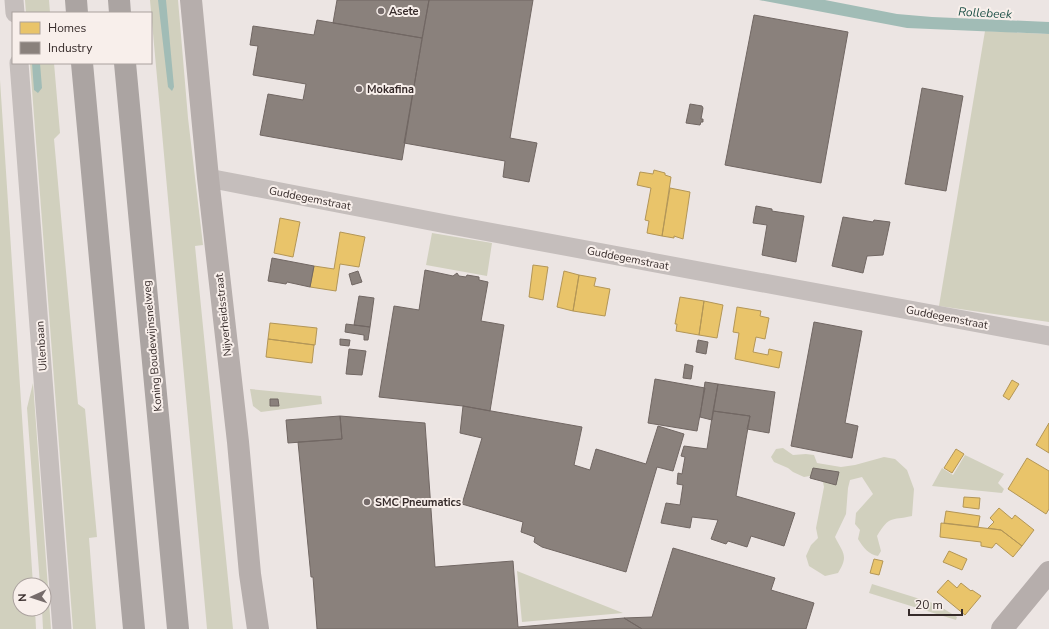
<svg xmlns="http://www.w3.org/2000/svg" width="1049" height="629" viewBox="0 0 1049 629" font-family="'Nunito Sans',sans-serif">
  <rect width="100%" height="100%" fill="#ece5e3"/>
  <!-- green -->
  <path fill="#d1d0be" d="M25,0H49L50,13H26Z
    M150,0H178L188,118L203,245L195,246L233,629H207Z
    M985,31L1049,34V322L939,306Z
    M30,63H54L60,133L54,139L78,404L85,409L97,537L89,538L96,629H73Z
    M0,80L33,585H20V609H35L36,629H0Z
    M432,233L492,243L487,276L426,265Z
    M33,383L51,629H43L42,609H44V585H40L27,408Z
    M250,389L321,396L322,404L261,412L253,406Z
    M783,448L793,455L806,454L814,455L817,463L841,467L855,465L884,457L895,459L907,470L914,489L912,516C890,521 890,515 877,536L881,551L878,556C869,555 863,547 858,539L860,530L855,524L856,513L873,494L862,477L850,480L848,488L846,514L835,537C843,553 849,556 838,573L825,576L809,566L806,556L811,545L818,538L816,528L824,487L822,477L816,475L804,477L793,472L788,468L774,462L771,457L776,449Z
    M965,455L1004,474L998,483L1004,489L1002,493L932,486L942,468L953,475Z
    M517,571L623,613L522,622Z
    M872,584L936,604L957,617L956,620L869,593Z"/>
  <!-- water -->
  <path fill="#a1bcb6" d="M158,0H166L174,87L172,91L168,87Z
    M759,0H825L897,14L932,17L1049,22V34L907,28Z
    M32,63H40L42,88L38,93L34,90Z"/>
  <!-- homes -->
  <path fill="#e9c46a" stroke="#b39657" d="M654,170L665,173V175L671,177L662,236L647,233L649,221L645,220L651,188L637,185L640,172L653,174Z
    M670,188L690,192L683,239L674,236V238L662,236Z
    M280,218L300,222L293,257L274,253Z
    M340,232L365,237L359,267L340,264L336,291L310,287L314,266L334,269Z
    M533,265L548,267L543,300L529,297Z
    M564,271L579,275L573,311L557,307Z
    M579,275L596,278L594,286L610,289L605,316L573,311Z
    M680,297L704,301L699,335L676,331L677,324H675Z
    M704,301L723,305L717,338L699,335Z
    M737,307L761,311L760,316L769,318L765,339L756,337L753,352L768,355L769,349L782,352L779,368L735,359L739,333L733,332Z
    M270,323L317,328L315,345L268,339Z
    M268,339L314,345L312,363L266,357Z
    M1012,380L1019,384L1009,400L1003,396Z
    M1049,423V453L1036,445Z
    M956,449L964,454L952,473L944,468Z
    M1027,458L1049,471V509L1046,514L1008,489Z
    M964,497L980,498L979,509L963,507Z
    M999,508L1012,519L1015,515L1034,530L1022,546L1001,530L988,528L994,522L990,518Z
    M946,511L980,516L978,527L944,523Z
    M941,523L1001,530L1022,546L1013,557L996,543L992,548L981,546V542L940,537Z
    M949,551L967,559L962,570L943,562Z
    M874,559L883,561L879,575L870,573Z
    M948,580L957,588L961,583L971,591L972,590L981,596L965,615L937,592Z"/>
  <!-- industry -->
  <path fill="#8a817c" stroke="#716763" d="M337,0H429L422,38L333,23Z
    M429,0H533L510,138L537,143L529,182L503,177L505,161L404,143Z
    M754,15L848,32L821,183L725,165Z
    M317,20L422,38L402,160L260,135L268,94L303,100L306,84L253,75L258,46L250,45L253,26L314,35Z
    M922,88L963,96L946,191L905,184Z
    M690,104L702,106L703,108L701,119H703V122H701L700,125L686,123Z
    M756,206L772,209V211L804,216L796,262L762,255L767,225L753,223Z
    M843,217L873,222L874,220L890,222L883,255L867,256L863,273L832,266Z
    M272,258L314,266L310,287L287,282L286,284L268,281Z
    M425,270L453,276L457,273L459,276L466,277L467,275L479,277V280L488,282L481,321L504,325L490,411L463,406L379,397L394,306L419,310Z
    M358,271L362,282L352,285L349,274Z
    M359,296L374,298L370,327L354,325Z
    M814,322L862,331L845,423L858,426L852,458L791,446Z
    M346,324L370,327L368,340H364V335L345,332Z
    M340,339L350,340L349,346L340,345Z
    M698,340L708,342L706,354L696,352Z
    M349,349L366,351L362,375L346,374Z
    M685,364L693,366L691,379L683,378Z
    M655,379L705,388L697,431L648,423Z
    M705,382L718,384L712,420L700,417Z
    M718,384L775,392L769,433L747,429L750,416L713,411Z
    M270,399H278L279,406H270Z
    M463,406L582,427L574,465L590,470L596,449L646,464L658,426L684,434L673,471L657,467L626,572L542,547L534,542L535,537L521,532L523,522L462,504L482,438L460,433Z
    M713,411L750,416L736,496L795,513L784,546L751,536L747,547L728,541L726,544L711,539L718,520L692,517L690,528L661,523L666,503L680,505L683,485L677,484L678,473L682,474L685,457L681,456L684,446L707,449Z
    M340,416L425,423L435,567L513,561L518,627L624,618L642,629H317L313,577H311L298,442L342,439Z
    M340,416L342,439L288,443L286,420Z
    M813,468L839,472L836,485L810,478Z
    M673,548L775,578L771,590L814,603L806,629H642L624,618L652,617Z"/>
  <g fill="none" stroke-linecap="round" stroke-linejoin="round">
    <!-- street -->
    <path stroke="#c5bebc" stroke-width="19" d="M14,0L15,13
      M19,63L62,629
      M208,178L446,224L1049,336"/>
    <!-- secondary -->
    <path stroke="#b6aeac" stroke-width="22" d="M191,0L208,178L238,442L250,574L258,629
      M1002,629L1049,572"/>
    <!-- highway -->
    <path stroke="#aba4a2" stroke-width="22" d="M76,0L77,13
      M119,0L120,13
      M82,63L134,629
      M125,63L178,629"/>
  </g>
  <!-- markers -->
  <g fill="#766c6b" stroke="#f8efeb" stroke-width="1.5">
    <circle cx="381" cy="11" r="4"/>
    <circle cx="359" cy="89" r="4"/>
    <circle cx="367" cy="502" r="4"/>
  </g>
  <g text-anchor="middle" stroke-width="4" stroke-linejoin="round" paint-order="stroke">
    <!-- poi labels -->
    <g font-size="11" font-weight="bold" fill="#362b2a" stroke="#f8efeb" text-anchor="start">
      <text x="389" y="15">Asete</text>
      <text x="367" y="93">Mokafina</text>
      <text x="375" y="506">SMC Pneumatics</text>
    </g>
    <!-- street labels -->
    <g font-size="11" fill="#362b2a" stroke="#f8efeb">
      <text transform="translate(310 198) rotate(11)" y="4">Guddegemstraat</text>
      <text transform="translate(628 258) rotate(11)" y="4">Guddegemstraat</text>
      <text transform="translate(223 315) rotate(-96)" y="4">Nijverheidsstraat</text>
      <text transform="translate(947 317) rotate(11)" y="4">Guddegemstraat</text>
      <text transform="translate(41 346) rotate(-94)" y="4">Uilenbaan</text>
      <text transform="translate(152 346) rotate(-95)" y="4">Koning Boudewijnsnelweg</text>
    </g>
    <!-- water labels -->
    <g font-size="12" font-style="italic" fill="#23544b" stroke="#f8efeb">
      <text transform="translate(985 13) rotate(3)" y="4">Rollebeek</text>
    </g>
  </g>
  <!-- legend -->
  <rect x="12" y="12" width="140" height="52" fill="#f8efeb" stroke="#aaa19e"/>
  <rect x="20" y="22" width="20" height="12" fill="#e9c46a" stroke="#aaa19e"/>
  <text x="48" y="32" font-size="12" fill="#362b2a">Homes</text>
  <rect x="20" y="42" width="20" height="12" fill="#8a817c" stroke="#aaa19e"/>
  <text x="48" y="52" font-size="12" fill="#362b2a">Industry</text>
  <!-- north arrow -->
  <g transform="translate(32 597) rotate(267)"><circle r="19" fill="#f8efeb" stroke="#aaa19e"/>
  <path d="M0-3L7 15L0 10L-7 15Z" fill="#766c6b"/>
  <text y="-6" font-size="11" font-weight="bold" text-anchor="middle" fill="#362b2a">N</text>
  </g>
  <!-- scale -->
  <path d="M909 609v6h53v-6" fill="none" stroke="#362b2a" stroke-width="2"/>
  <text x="915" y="609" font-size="12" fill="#362b2a" stroke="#f8efeb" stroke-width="3" paint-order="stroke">20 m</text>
</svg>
